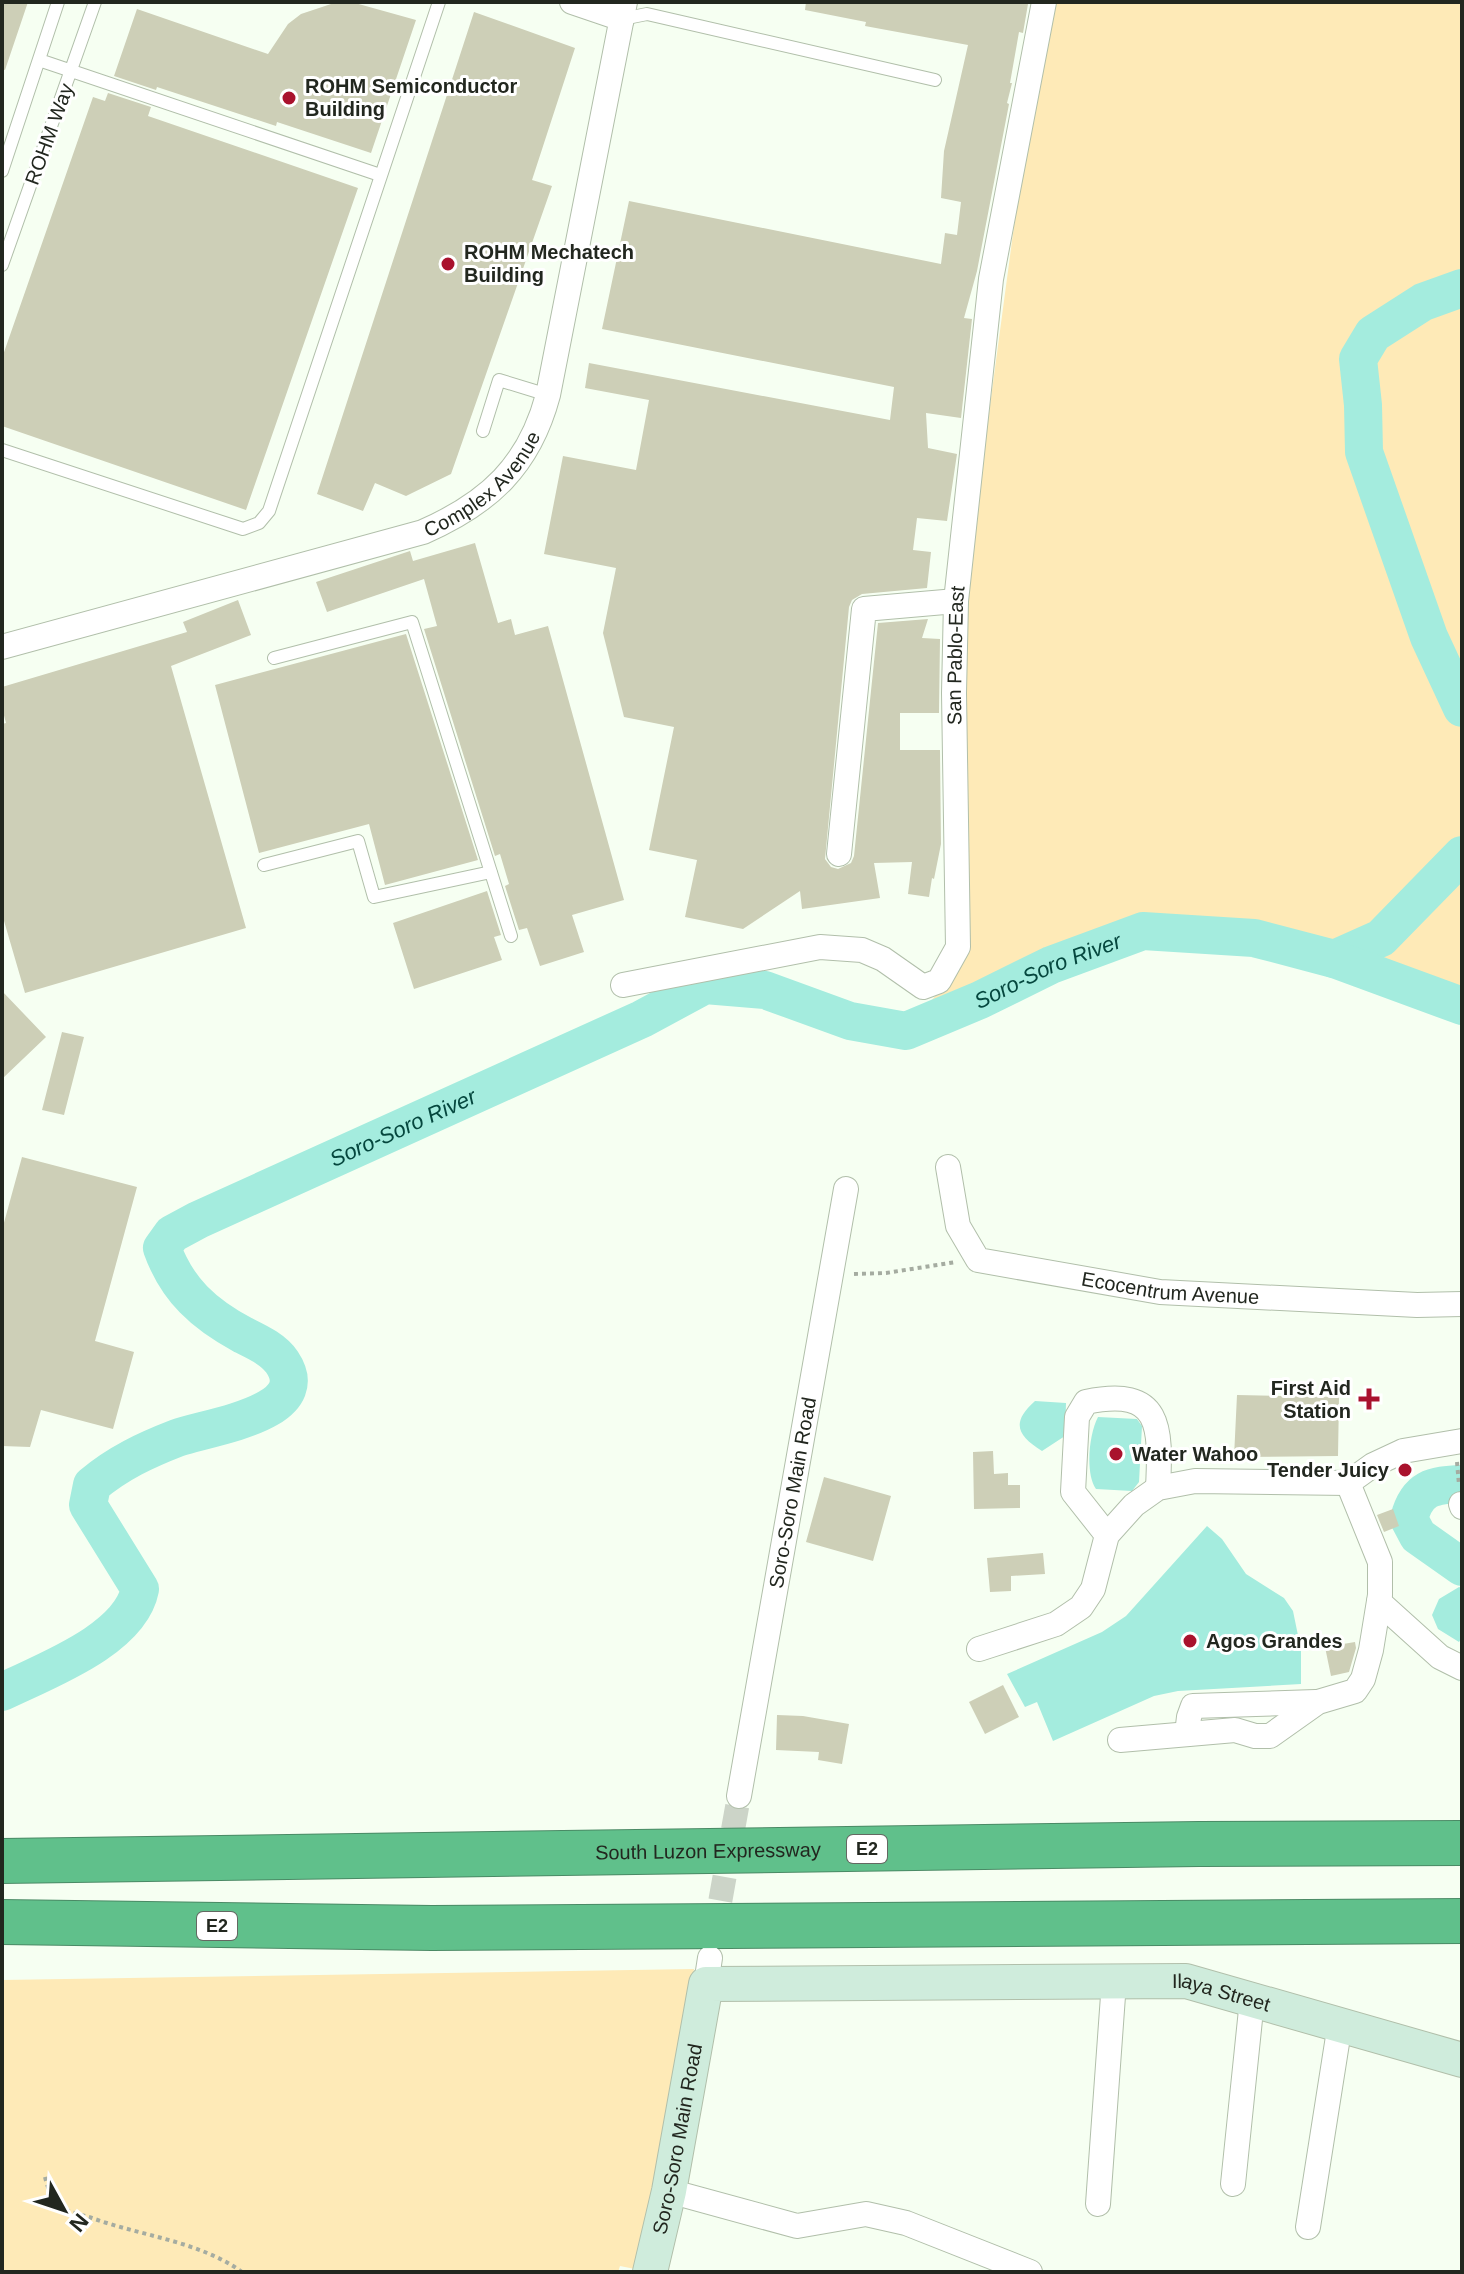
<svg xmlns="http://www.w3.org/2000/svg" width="1464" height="2274" viewBox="0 0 1464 2274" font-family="Helvetica,sans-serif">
  <rect width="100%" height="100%" fill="#f6fff2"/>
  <!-- green -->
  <path fill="#feeab7" d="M1053,2H1462V1006L1334,959L1254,938L1143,931L1051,965L980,1000L906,1031L946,983L964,600L1027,129Z
    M694,1969L645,2271L620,2266L618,2272H2V1980Z"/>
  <!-- water -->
  <path fill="#a4ecde" d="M1035,1401L1066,1403L1065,1436L1042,1451C1018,1436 1010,1423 1035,1401Z
    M1098,1417L1137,1419L1142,1426L1139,1482L1132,1491L1096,1489C1085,1473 1089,1434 1098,1417Z
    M1207,1526L1222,1539L1246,1574L1284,1598L1293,1611L1301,1650V1684L1178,1691L1154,1696L1053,1741L1037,1702L1025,1707L1007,1674L1102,1632L1126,1616Z
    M1459,1587L1462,1588V1637L1459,1642L1438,1629L1432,1615L1439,1599Z"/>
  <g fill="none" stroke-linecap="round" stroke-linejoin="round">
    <!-- river -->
    <g stroke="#a4ecde" stroke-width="38">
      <path d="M1462,288L1423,302L1373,334L1358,359L1363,405L1364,452L1429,637L1462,708"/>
      <path d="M1334,959L1381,938L1462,855"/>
      <path d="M1462,1484C1432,1485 1417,1488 1409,1519L1418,1536L1462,1567"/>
      <path id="s1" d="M2,1692C45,1671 130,1640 140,1589L88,1505L92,1485C118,1463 146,1450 177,1438C206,1427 317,1414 282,1362C273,1349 257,1342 243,1335C204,1314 177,1290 162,1248L172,1234L198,1220L642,1019L705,985L765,990L850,1021L906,1031L980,1000L1051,965L1143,931L1254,938L1334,959L1462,1006"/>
    </g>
  </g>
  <!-- building -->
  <path fill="#cdcfb7" d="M2,2H28L5,70L2,69Z
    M806,2H1018L1028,4L1023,33L1019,32L1010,83H1012L1007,103L1009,104L977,271L964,318L972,319L961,418L926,413L928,448L957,454L947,521L917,518L913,550L931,552L927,588L862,594L852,600L849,607L825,859L831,867L838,869L851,863L854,856L878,623L928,619L922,638L940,639L939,713H900V750H940L941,844L934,879L932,878L929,897L908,894L912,862L874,863L880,898L802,909L800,891L743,929L685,917L697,860L649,850L674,727L624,717L603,633L616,568L544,554L563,456L636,470L649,400L585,388L589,363L890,420L894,387L602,329L629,201L941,264L945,233L957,235L961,202L941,198L944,151L968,45L865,26L866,22L805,10Z
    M334,3H355L416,20L371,153L277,122L276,126L157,87L156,90L114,76L137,9L268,54L288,24L301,14Z
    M474,12L575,48L532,180L552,186L451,474L406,496L375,483L363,511L317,494Z
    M108,93L151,107L148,116L358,188L246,510L2,426V358L93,97L105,101Z
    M475,543L498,623L511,619L515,635L548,626L624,900L572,915L584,952L540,966L527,928L519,930L505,886L509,884L500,854L495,856L424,629L437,626L424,579L327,612L316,582L410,551L413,561Z
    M238,600L251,635L171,666L246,928L25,993L2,914V724L6,723L2,708V687L187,632L183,622Z
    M406,634L478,860L385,885L369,824L259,853L215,685Z
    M487,891L501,935L494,937L502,960L414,989L393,923Z
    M2,991L46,1037L2,1079Z
    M62,1032L84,1037L64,1115L42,1110Z
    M22,1157L137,1187L95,1341L134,1352L113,1429L41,1410L30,1447L2,1446V1230Z
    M1237,1395L1339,1397L1338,1456L1234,1457Z
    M993,1451L994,1474L1008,1473V1485H1020V1508L974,1509L973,1452Z
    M824,1477L891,1496L873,1561L806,1542Z
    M1393,1509L1399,1526L1384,1532L1377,1515Z
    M1043,1553L1045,1574L1011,1576V1591L990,1592L987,1558Z
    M1355,1642L1356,1648L1349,1672L1331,1676L1325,1647Z
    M1003,1685L1019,1717L985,1734L969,1702Z
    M777,1715L803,1716L849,1724L842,1764L818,1760L819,1752L776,1750Z"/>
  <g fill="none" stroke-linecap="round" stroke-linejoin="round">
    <!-- street-tunnel -->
    <path stroke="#ccd4c8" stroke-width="24" stroke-dasharray="24 12" stroke-linecap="butt" d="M714,1936L739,1796"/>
    <!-- lane casing -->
    <g stroke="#b1bfaa" stroke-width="14">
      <path id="lane" d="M622,19L647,14L935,80
        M39,60L380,175
        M2,171L58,2
        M2,265L95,2
        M483,431L499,380L548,395
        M2,450L243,529L259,523L269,511L439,2
        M274,658L412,622L511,936
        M264,865L358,841L374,897L491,872"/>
    </g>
    <!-- street casing -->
    <g stroke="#b1bfaa" stroke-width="26">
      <g id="street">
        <path d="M572,2L622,19"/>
        <path id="s2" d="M2,647L423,532C489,503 529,466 548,395L625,2"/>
        <path d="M839,854L864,609L956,601"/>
        <path id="s3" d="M623,985L820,947L862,950L883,959L923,987L939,981L958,947L954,693L956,601L991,279L1044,2"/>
        <path id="s4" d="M948,1167L958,1226L978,1260L1160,1292L1417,1305L1462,1304"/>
        <path d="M1461,1504L1462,1507"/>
        <path d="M1107,1535L1073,1492L1077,1417L1086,1402C1162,1386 1161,1427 1158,1488"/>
        <path d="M1379,1602L1440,1657L1462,1668"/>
        <path d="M979,1649L1056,1624L1081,1607L1093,1589L1107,1535L1134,1505L1158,1488L1195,1481L1348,1483L1373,1465L1403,1451L1462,1441"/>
        <path d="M1187,1734L1189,1717L1193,1706L1316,1702"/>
        <path d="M1120,1740L1235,1730L1255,1736H1270L1318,1702L1355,1691L1363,1679L1371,1650L1380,1595V1562L1348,1483"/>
        <path id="s5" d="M739,1796L846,1189"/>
        <path d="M706,1984L710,1958"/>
        <path d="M1233,2184L1252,2000"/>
        <path d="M669,2191L797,2226L866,2214L906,2223L1030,2272"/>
        <path d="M1098,2204L1114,1982"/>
        <path d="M1308,2227L1340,2024"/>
      </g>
    </g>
    <!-- secondary casing -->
    <g stroke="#b1bfaa" stroke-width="36">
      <g id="secondary">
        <path id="s6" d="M650,2272L669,2191L706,1984L1186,1981L1462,2060"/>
      </g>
    </g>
    <!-- highway casing -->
    <g stroke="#4a8a65" stroke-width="46">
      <g id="highway">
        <path id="s7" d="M2,1861L1199,1844L1462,1843"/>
        <path d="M2,1922L432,1928L1462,1921"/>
      </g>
    </g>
    <!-- path -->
    <path stroke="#a5aca1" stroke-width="4" stroke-dasharray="4 4" stroke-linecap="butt" d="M854,1274L886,1273L956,1262
      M1457,1462L1459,1485
      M45,2177C48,2189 52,2201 63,2208C71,2213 83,2215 92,2218C141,2236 199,2241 242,2272"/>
    <!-- lane -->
    <use href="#lane" stroke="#fff" stroke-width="12"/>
    <!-- street -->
    <use href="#street" stroke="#fff" stroke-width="24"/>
    <!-- secondary -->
    <use href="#secondary" stroke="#cfecdc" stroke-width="34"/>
    <!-- highway -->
    <use href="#highway" stroke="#60c08b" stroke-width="44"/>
  </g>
  <!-- markers -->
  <g fill="#a9122d" stroke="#fff" stroke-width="3">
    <circle cx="289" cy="98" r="8"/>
    <circle cx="448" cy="264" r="8"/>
    <path d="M1365 1387h8v8h8v8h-8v8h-8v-8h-8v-8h8z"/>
    <circle cx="1116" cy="1454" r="8"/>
    <circle cx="1405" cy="1470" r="8"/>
    <circle cx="1190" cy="1641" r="8"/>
  </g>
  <g text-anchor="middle" stroke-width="6" stroke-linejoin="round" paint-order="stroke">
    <!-- shield labels -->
    <g fill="#fff" stroke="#646862" stroke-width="2">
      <rect x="847" y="1835" width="40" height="28" rx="6"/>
      <rect x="197" y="1912" width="40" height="28" rx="6"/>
    </g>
    <g font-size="18" font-weight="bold" fill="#22271f">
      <text x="867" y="1855">E2</text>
      <text x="217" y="1932">E2</text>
    </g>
    <!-- poi labels -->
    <g font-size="20" font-weight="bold" fill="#22271f" stroke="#fff" text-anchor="start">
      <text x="305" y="93">ROHM Semiconductor<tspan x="305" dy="23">Building</tspan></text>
      <text x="464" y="259">ROHM Mechatech<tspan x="464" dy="23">Building</tspan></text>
      <text x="1351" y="1395" text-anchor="end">First Aid<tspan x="1351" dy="23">Station</tspan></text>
      <text x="1132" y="1461">Water Wahoo</text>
      <text x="1389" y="1477" text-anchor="end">Tender Juicy</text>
      <text x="1206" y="1648">Agos Grandes</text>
    </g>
    <!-- street labels -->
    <g font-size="20" fill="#22271f" stroke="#fff">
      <text transform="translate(49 134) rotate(-70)" y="7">ROHM Way</text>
      <text dy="7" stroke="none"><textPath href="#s2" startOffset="514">Complex Avenue</textPath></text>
      <text dy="7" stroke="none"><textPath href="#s3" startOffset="662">San Pablo-East</textPath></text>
      <text dy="7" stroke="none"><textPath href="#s4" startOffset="294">Ecocentrum Avenue</textPath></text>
      <text dy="7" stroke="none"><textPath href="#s5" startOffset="308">Soro-Soro Main Road</textPath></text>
      <text dy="7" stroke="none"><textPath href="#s7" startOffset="706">South Luzon Expressway</textPath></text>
      <text dy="7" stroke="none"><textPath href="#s6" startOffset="810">Ilaya Street</textPath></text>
      <text dy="7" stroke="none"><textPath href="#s6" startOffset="136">Soro-Soro Main Road</textPath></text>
    </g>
    <!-- water labels -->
    <g font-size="22" font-style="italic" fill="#05473e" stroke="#fff">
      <text dy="8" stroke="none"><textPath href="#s1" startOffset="1684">Soro-Soro River</textPath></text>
      <text dy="8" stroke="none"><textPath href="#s1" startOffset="988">Soro-Soro River</textPath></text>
    </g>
  </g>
  <!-- border -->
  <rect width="1464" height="2274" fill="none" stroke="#22271f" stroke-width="8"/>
  <!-- north arrow -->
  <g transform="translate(64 2210) rotate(130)" stroke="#ffffff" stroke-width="6" paint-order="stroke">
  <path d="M0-6L14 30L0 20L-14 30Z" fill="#22271f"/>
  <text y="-12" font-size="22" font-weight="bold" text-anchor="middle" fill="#22271f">N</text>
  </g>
</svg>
